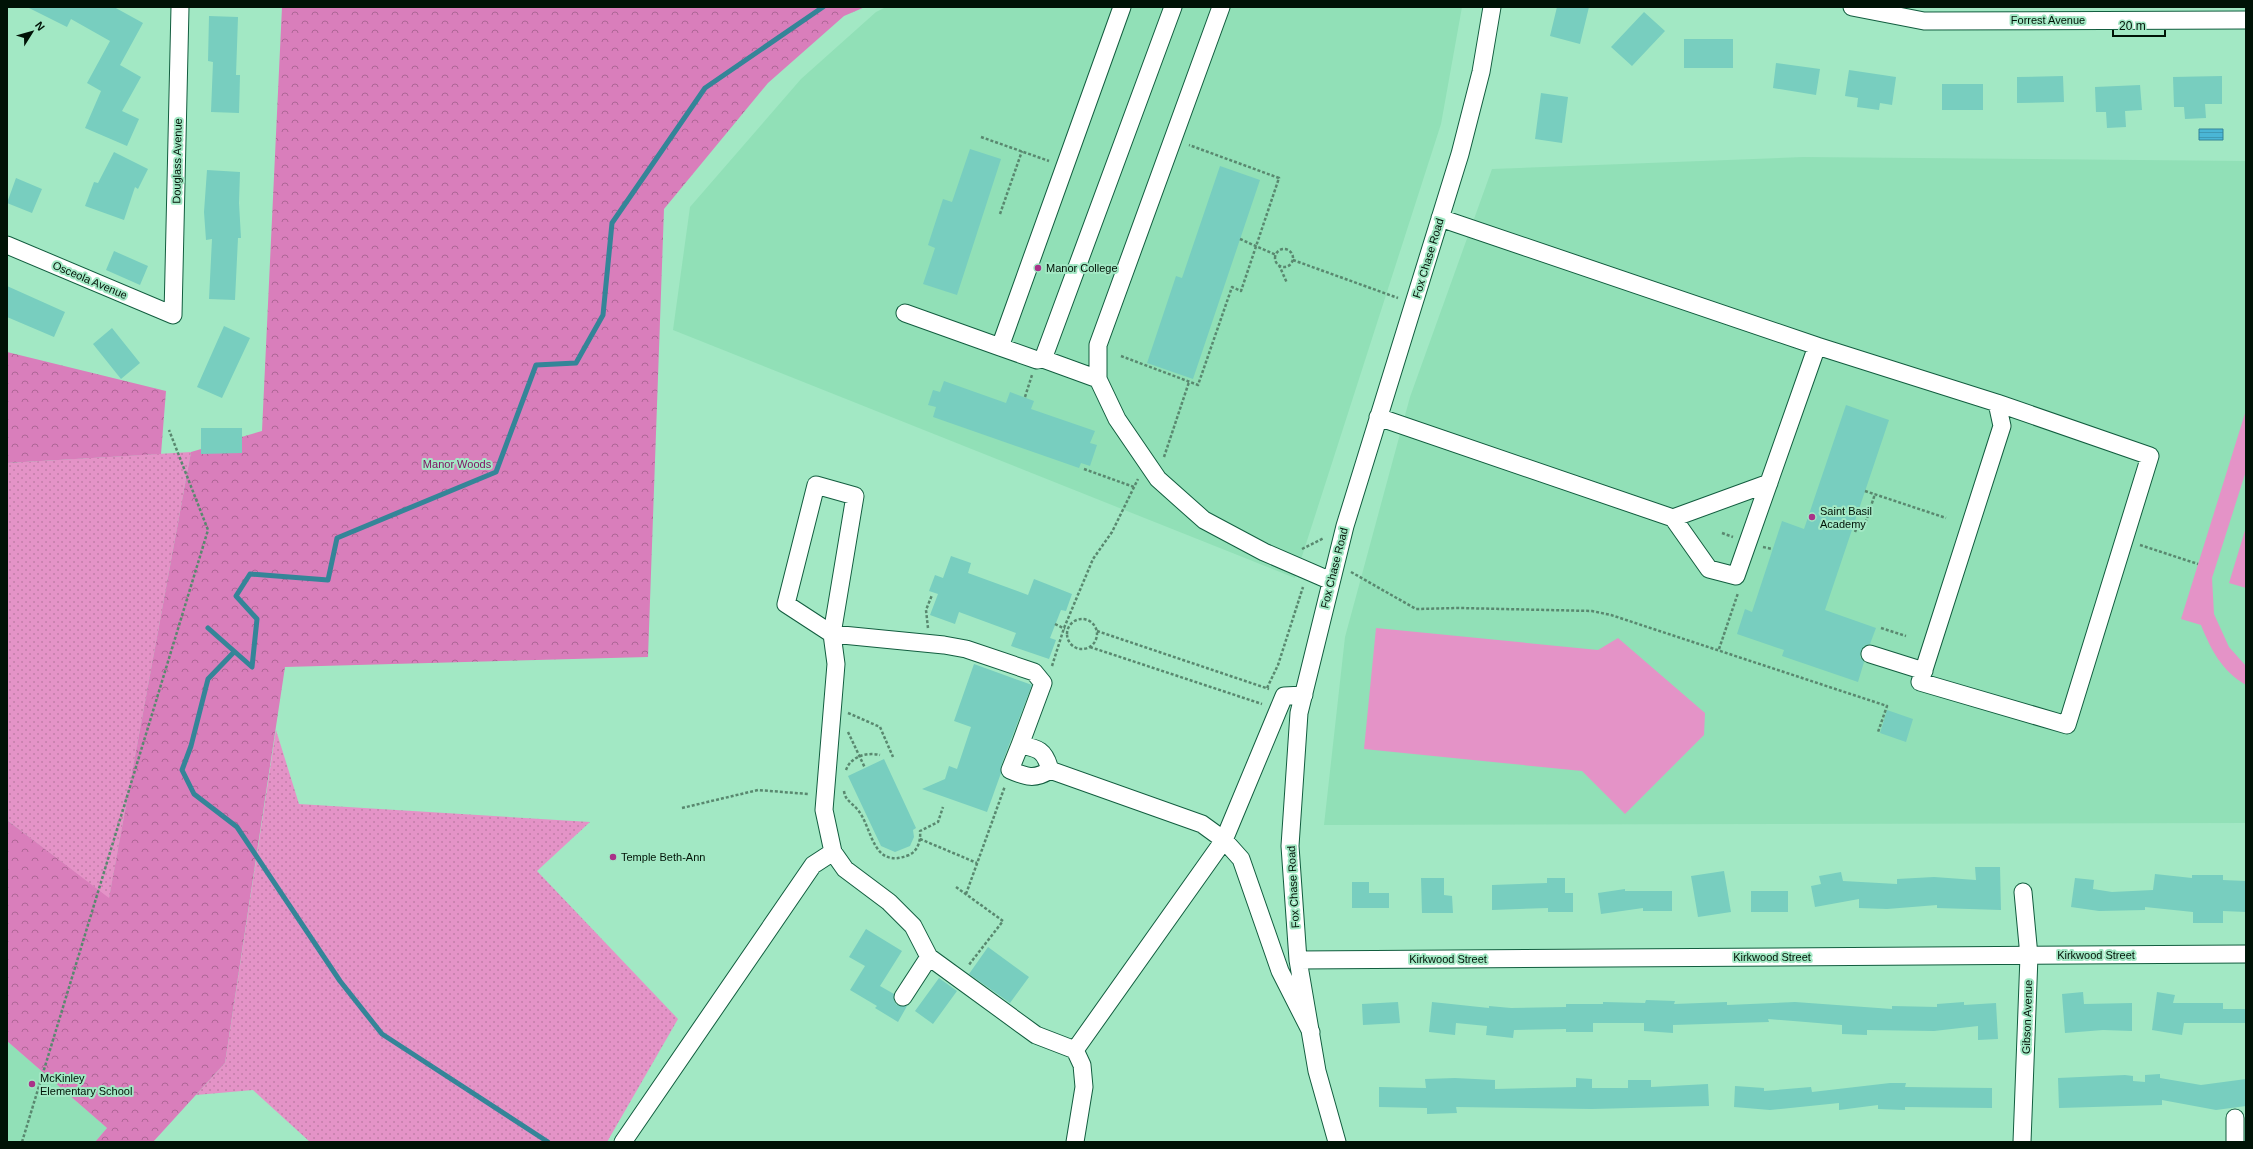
<svg xmlns="http://www.w3.org/2000/svg" width="2253" height="1149" viewBox="0 0 2253 1149" font-family="Helvetica,sans-serif">
  <defs>
    <pattern id="grass-dots" width="8" height="8" patternUnits="userSpaceOnUse"><rect width="8" height="8" fill="#e493c7"/><path d="M2 2h.1M6 6h.1" fill="none" stroke="#c27ea9" stroke-width="1.8" stroke-linecap="round"/></pattern>
    <pattern id="forest-crowns" width="20" height="18" patternUnits="userSpaceOnUse"><rect width="20" height="18" fill="#d97ebb"/><path d="M2 6a3 3 0 1 1 6 0M12 15a3 3 0 1 1 6 0" fill="none" stroke="#ae6696"/></pattern>
    <pattern id="water-rules" width="6" height="5" patternUnits="userSpaceOnUse"><rect width="6" height="5" fill="#4ab6d6"/><path d="M0 2.5h6" fill="none" stroke="#3f9bb6"/></pattern>
  </defs>
  <rect width="100%" height="100%" fill="#a2e8c4"/>
  <!-- built -->
  <path fill="#91e0b7" d="M886,7H1462L1441,124L1295,578L673,330L690,207L801,79L876,12Z
    M1803,157L2246,161V823L1324,825L1345,637L1410,397L1492,169Z
    M7,1041L107,1128L95,1142H7Z"/>
  <!-- grass -->
  <path fill="url(#grass-dots)" d="M191,452L109,899L7,820V463Z
    M276,730L299,804L590,822L537,871L678,1019L607,1142H310L253,1090L196,1095L225,1063Z"/>
  <!-- forest -->
  <path fill="url(#forest-crowns)" d="M282,7H865L844,16L768,83L664,209L648,657L285,667L225,1063L153,1142H95L107,1128L7,1041V820L109,898L191,452L262,431Z
    M7,352L166,391L161,454L7,463Z"/>
  <!-- park -->
  <path fill="#e493c7" d="M2246,410V471L2212,578L2214,614L2229,647L2246,666V685C2222,671 2211,650 2201,625L2181,619Z
    M2246,527V588L2229,583Z
    M1376,628L1598,650L1618,638L1705,713L1704,735L1625,814L1582,771L1364,749Z"/>
  <!-- water -->
  <path fill="url(#water-rules)" stroke="#348598" d="M2199,129H2223V140H2199Z"/>
  <g fill="none" stroke-linecap="round" stroke-linejoin="round">
    <!-- stream -->
    <path stroke="#348598" stroke-width="5" d="M208,628L252,667L257,619L236,596L250,574L328,580L337,538L496,472L536,365L576,363L603,315L612,223L705,88L823,7
      M234,652L208,679L191,746L182,770L194,794L237,827L340,981L382,1034L548,1142"/>
  </g>
  <!-- building -->
  <path fill="#78cebf" d="M27,7H114L143,23L120,65L141,77L122,111L139,119L127,146L85,128L101,91L87,83L110,41L71,19L67,27Z
    M1557,7H1589L1580,44L1550,36Z
    M1644,12L1665,31L1632,66L1611,47Z
    M209,16L238,17L236,75H240L239,113L211,112L213,62L208,61Z
    M1684,39H1733V68H1684Z
    M1776,63L1820,69L1816,95L1773,88Z
    M1849,70L1896,77L1892,105L1880,103L1879,110L1857,107L1858,98L1845,96Z
    M2063,76L2064,102L2017,103V77Z
    M2222,76V104H2205L2206,118L2185,119L2184,107H2174L2173,77Z
    M1942,84H1983V110H1942Z
    M2140,85L2142,110L2125,111L2126,127L2107,128L2106,112H2096L2095,87Z
    M1541,93L1568,97L1562,143L1535,139Z
    M970,149L1001,159L957,295L923,284L935,248L928,245L943,199L952,202Z
    M114,152L148,169L138,189L135,187L124,220L85,206L94,182L98,183Z
    M1220,166L1260,180L1193,379L1147,363L1176,276L1182,278Z
    M207,170L240,172L239,203L241,238H238L235,300L209,299L212,239L206,240L204,212Z
    M16,178L42,189L32,213L7,203Z
    M114,251L148,266L140,285L106,270Z
    M7,286L65,312L54,337L7,317Z
    M224,326L250,338L222,398L197,387Z
    M112,328L140,363L121,379L93,344Z
    M944,381L1006,403L1010,392L1034,401L1031,409L1095,431L1090,443L1097,445L1090,466L1081,463L1079,468L933,417L936,407L928,405L933,390L940,392Z
    M1846,405L1889,420L1825,610L1876,628L1870,644L1864,646L1861,651L1860,657L1864,662L1858,682L1782,656L1784,650L1737,634L1745,609L1752,612L1782,521L1804,529Z
    M201,428H242V453L201,454Z
    M951,556L971,563L968,573L1028,595L1034,579L1072,594L1066,611L1061,610L1050,638L1056,640L1049,659L1011,646L1016,633L959,612L955,624L930,615L938,594L929,591L935,575L943,578Z
    M974,664L1032,685L1001,766V773L987,812L922,789L945,779L949,766L957,769L971,727L954,721Z
    M1887,710L1913,719L1906,742L1880,733Z
    M884,759L916,828L913,830L914,837L910,846L895,852L881,846L848,776Z
    M1975,867H2000L2001,910L1937,908V905L1887,909L1859,908V899L1815,907L1811,886L1821,884L1819,876L1841,872L1843,881L1897,884V879L1934,877L1976,880Z
    M1724,871L1731,912L1698,917L1691,876Z
    M2155,874L2192,878V875H2223V880L2246,881V912L2223,911V923H2193V912L2145,907V910L2099,911L2071,907L2075,878L2094,880L2093,889L2112,892L2153,890Z
    M1421,878H1444V895L1452,896L1453,913H1422Z
    M1547,878H1565V893H1573V912H1548V908L1492,910V885L1547,883Z
    M1352,882H1369V893H1389V908H1352Z
    M1625,889V891H1672V911H1643V908L1601,914L1598,893Z
    M1751,891H1788V912H1751Z
    M866,929L902,951L880,986L894,994V1001L897,1005L907,1006L898,1022L875,1008L877,1006L850,990L865,966L849,957Z
    M988,947L1029,977L1010,1003L969,974Z
    M939,978L957,991L933,1024L915,1011Z
    M2083,992L2084,1004L2132,1003V1031L2103,1030L2065,1033L2062,994Z
    M2157,992L2175,995L2173,1003H2223V1009H2246V1023H2184L2182,1035L2152,1030Z
    M1646,1000L1675,1001L1674,1004L1727,1002V1005L1795,1002L1892,1009V1006L1937,1007V1004L1964,1002V1005L1996,1003L1998,1039L1978,1040V1026L1934,1031L1867,1030V1035L1842,1034V1025L1768,1019L1769,1022L1673,1025V1033L1644,1031V1023H1593V1032H1566V1029L1514,1030L1513,1038L1486,1035L1487,1026L1456,1023L1455,1035L1429,1032L1432,1002L1489,1008V1006L1511,1008L1566,1007V1004H1603V1002L1645,1003Z
    M1398,1002L1400,1023L1363,1025L1362,1004Z
    M2160,1074V1078L2201,1085L2246,1079V1106L2216,1110L2162,1100V1105L2059,1108L2058,1078L2125,1075L2133,1076V1081L2145,1082V1075Z
    M1455,1078L1495,1080V1089L1576,1087V1078L1592,1079V1088H1628V1080H1651V1087L1708,1084L1709,1106L1592,1109L1456,1107L1457,1113L1427,1114V1108L1379,1107V1087L1426,1088L1425,1079Z
    M1890,1083H1906L1905,1087L1992,1088V1108L1905,1107V1110L1878,1109V1105L1839,1110V1103L1770,1110L1734,1107L1735,1086L1764,1088V1091L1811,1087L1812,1092Z"/>
  <g fill="none" stroke-linecap="round" stroke-linejoin="round">
    <!-- minor casing -->
    <g stroke="#125d3f" stroke-width="19">
      <path id="minor" d="M1221,7L1098,345V379L1117,419L1158,479L1204,520L1264,552L1331,581
        M1852,7L1924,21L2246,20
        M7,245L173,315L180,7
        M905,313L1000,347
        M1817,346L1997,403L2002,426L1920,682L2067,725L2150,456L1997,403
        M1043,359L1173,7
        M1098,379L1043,359L1037,360L1000,347L1122,7
        M1378,417L1673,518L1709,569L1736,576L1817,346L1440,218
        M1673,518L1769,483
        M1870,654L1924,671
        M1020,745L1010,770C1026,777 1035,780 1050,770
        M929,957L913,926L889,902L845,869L833,852L824,810L836,664L832,634L855,496L816,485L786,604L832,634L944,645L966,649L1034,672L1043,683L1020,745C1038,748 1045,750 1050,770L1202,824L1224,840L1241,859L1280,971L1311,1032
        M1298,960L2246,954
        M903,997L929,957L1036,1035L1075,1050L1224,840L1284,696L1304,695
        M1075,1050L1082,1065L1084,1087L1075,1142
        M623,1142L813,865L833,852
        M1337,1142L1317,1071L1298,960L1290,846L1299,713L1345,526L1460,154L1481,72L1492,7
        M2022,1142L2029,956L2023,892
        M2235,1142V1118"/>
    </g>
    <!-- path -->
    <path stroke="#59886f" stroke-width="2.5" stroke-dasharray="3 2" stroke-linecap="butt" d="M981,137L1049,161
      M1000,214L1022,151
      M1240,239L1276,255
      M1275 258a9 9 0 1 1 18 0a9 9 0 1 1-18 0Z
      M1293,260L1398,298
      M1279,265L1287,283
      M1121,356L1198,385L1232,287L1241,291L1279,178L1189,145
      M1025,397L1032,375
      M1164,457L1189,382
      M1084,469L1134,487
      M1865,491L1946,518
      M1855,532L1858,524L1864,527L1875,494
      M1722,533L1733,537
      M2140,545L2198,564
      M1763,547L1772,549
      M1302,549L1324,538
      M1351,572L1416,609L1459,608L1592,611L1611,615L1887,706L1878,732
      M1067 634a15 15 0 1 1 30 0a15 15 0 1 1-30 0Z
      M1055,624L1065,629
      M928,628L926,610L932,595
      M1881,628L1906,636
      M1097,631L1269,689
      M1090,647L1262,704
      M1719,649L1738,593
      M1052,666L1064,628L1093,559L1112,532L1138,479
      M1267,688L1278,665L1303,587
      M848,713L880,727L893,757
      M848,732L865,768
      M846,770C851,756 867,752 880,755
      M844,791C845,800 852,803 858,810C873,829 872,870 909,855C918,851 921,840 920,831L938,822L943,807
      M682,808L758,790L808,794
      M920,839L977,863
      M956,887L1003,921L968,966
      M966,894L1005,786
      M22,1142L208,530L169,430"/>
    <!-- minor -->
    <use href="#minor" stroke="#fff" stroke-width="17"/>
  </g>
  <!-- markers -->
  <g fill="#a93288" stroke="#a2e8c4" stroke-width="1.5">
    <circle cx="1038" cy="268" r="4"/>
    <circle cx="1812" cy="517" r="4"/>
    <circle cx="613" cy="857" r="4"/>
    <circle cx="32" cy="1084" r="4"/>
  </g>
  <g text-anchor="middle" stroke-width="4" stroke-linejoin="round" paint-order="stroke">
    <!-- street labels -->
    <g font-size="11" fill="#001206" stroke="#a2e8c4">
      <text x="2048" y="24">Forrest Avenue</text>
      <text transform="translate(177 161) rotate(-89)" y="4">Douglass Avenue</text>
      <text transform="translate(1428 258) rotate(-73)" y="4">Fox Chase Road</text>
      <text transform="translate(90 280) rotate(23)" y="4">Osceola Avenue</text>
      <text transform="translate(1334 568) rotate(-76)" y="4">Fox Chase Road</text>
      <text transform="translate(1293 887) rotate(-93)" y="4">Fox Chase Road</text>
      <text x="2096" y="959">Kirkwood Street</text>
      <text x="1772" y="961">Kirkwood Street</text>
      <text x="1448" y="963">Kirkwood Street</text>
      <text transform="translate(2027 1017) rotate(-88)" y="4">Gibson Avenue</text>
    </g>
    <!-- poi labels -->
    <g font-size="11" fill="#001206" stroke="#a2e8c4" text-anchor="start">
      <text x="1046" y="272">Manor College</text>
      <text x="1820" y="515">Saint Basil<tspan x="1820" dy="13">Academy</tspan></text>
      <text x="621" y="861">Temple Beth-Ann</text>
      <text x="40" y="1082">McKinley<tspan x="40" dy="13">Elementary School</tspan></text>
    </g>
    <!-- park labels -->
    <g font-size="11" fill="#811365" stroke="#a2e8c4">
      <text x="457" y="468">Manor Woods</text>
    </g>
  </g>
  <!-- border -->
  <rect width="2253" height="1149" fill="none" stroke="#001206" stroke-width="16"/>
  <!-- north arrow -->
  <g transform="translate(32 32) rotate(53)" stroke="#a2e8c4" stroke-width="3" paint-order="stroke">
  <path d="M0-3L7 15L0 10L-7 15Z" fill="#001206"/>
  <text y="-6" font-size="11" font-weight="bold" text-anchor="middle" fill="#001206">N</text>
  </g>
  <!-- scale -->
  <path d="M2113 30v6h52v-6" fill="none" stroke="#001206" stroke-width="2"/>
  <text x="2119" y="30" font-size="12" fill="#001206" stroke="#a2e8c4" stroke-width="3" paint-order="stroke">20 m</text>
</svg>
